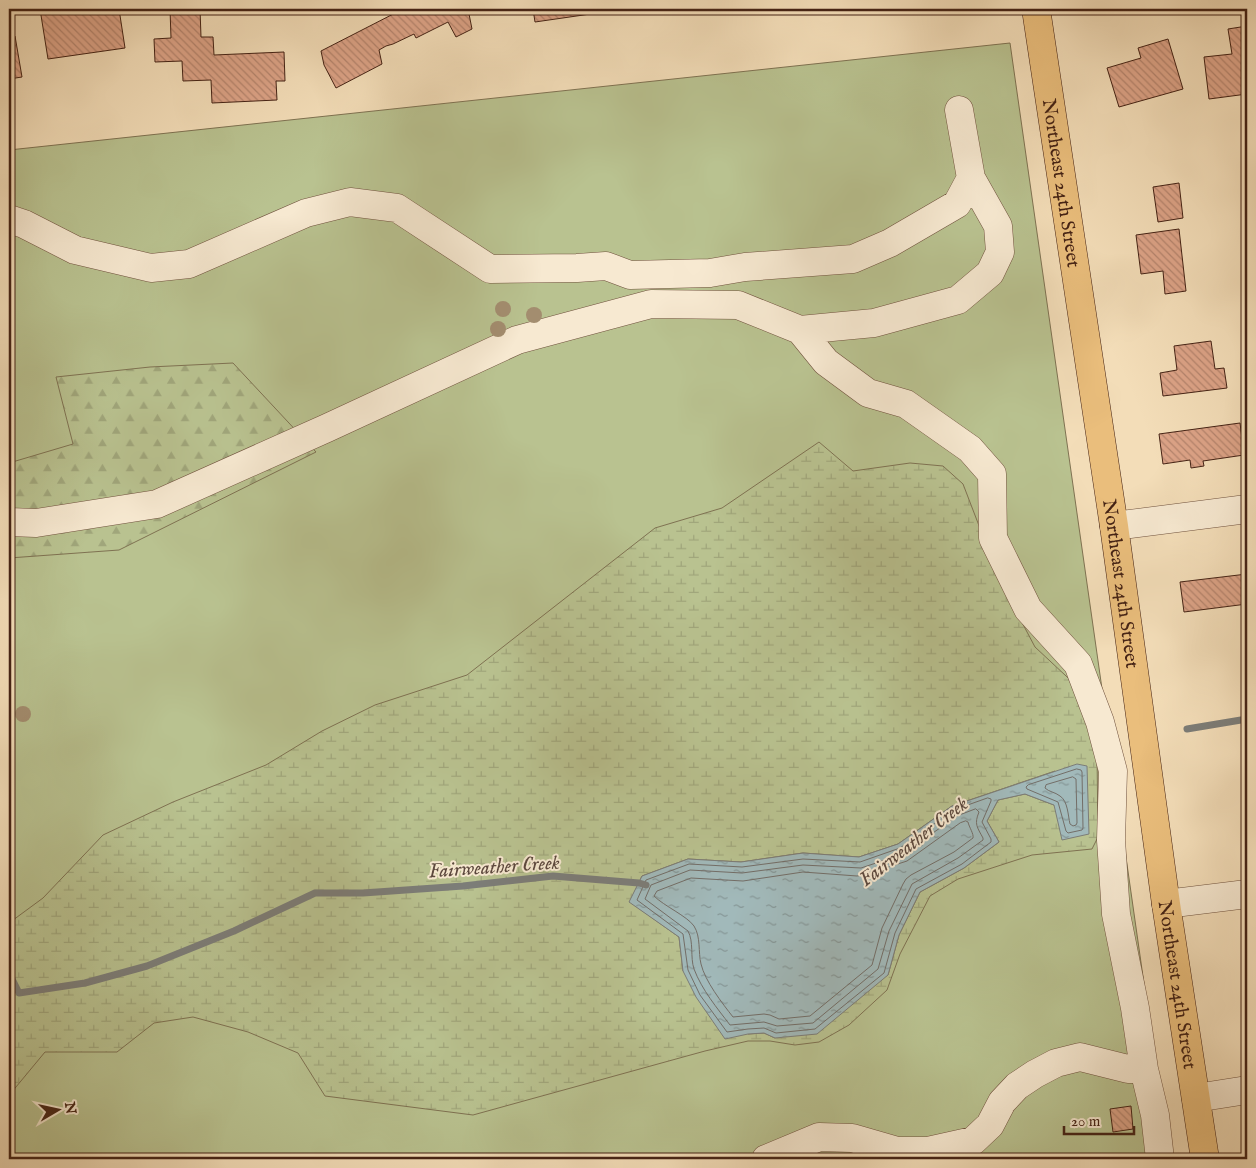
<svg xmlns="http://www.w3.org/2000/svg" width="1256" height="1168" viewBox="0 0 1256 1168" font-family="'IM FELL English',serif">
  <defs>
    <pattern id="forest-firs" width="22" height="20" patternUnits="userSpaceOnUse" patternTransform="scale(1.25)"><rect width="22" height="20" fill="#b9c290"/><path d="M5 1l3.5 6h-7zM16 11l3.5 6h-7z" fill="#a0a67b"/></pattern>
    <pattern id="wetland-marsh" width="20" height="14" patternUnits="userSpaceOnUse" patternTransform="scale(1.25)"><rect width="20" height="14" fill="#b9c290"/><path d="M1 5h8M5 5V1M11 12h8M15 12V8" fill="none" stroke="#a0a67b"/></pattern>
    <pattern id="water-ripples" width="26" height="14" patternUnits="userSpaceOnUse" patternTransform="scale(1.25)"><rect width="26" height="14" fill="#a1b9ba"/><path d="M2 4q2-2 4 0t4 0M15 11q2-2 4 0t4 0" fill="none" stroke="#859696"/></pattern>
    <pattern id="building-back-hatch" width="6" height="6" patternUnits="userSpaceOnUse" patternTransform="scale(1.25)"><rect width="6" height="6" fill="#dca387"/><path d="M-1 5l2 2M0 0l6 6M5-1l2 2" fill="none" stroke="#b4846d"/></pattern>
  </defs>
  <rect width="100%" height="100%" fill="#f3ddb8"/>
  <filter id="stains"><feTurbulence type="fractalNoise" baseFrequency=".004" numOctaves="4"/><feColorMatrix values="0 0 0 0 .2 0 0 0 0 .09 0 0 0 0 .02 0 0 0 .5 -.17"/></filter>
  <radialGradient id="worn" r=".72"><stop offset=".6" stop-color="#630" stop-opacity="0"/><stop offset="1" stop-color="#630" stop-opacity=".3"/></radialGradient>
  <!-- green -->
  <path fill="#b9c290" stroke="#7f7252" d="M1010,43L1169,1159H9V150Z"/>
  <!-- forest -->
  <path fill="url(#forest-firs)" stroke="#7f7252" d="M233,363L316,452L119,550L9,558V463L73,444L56,377L150,367Z"/>
  <!-- wetland -->
  <path fill="url(#wetland-marsh)" stroke="#7f7252" fill-rule="evenodd" d="M819,442L853,471L910,463L943,466L963,484L1001,583L1035,647L1081,690L1097,753L1098,837L1092,849L1032,855L958,879L930,896L900,954L887,990L849,1025L819,1042L795,1045L770,1041H748L705,1051L473,1115L325,1096L298,1053L248,1032L193,1017L154,1023L117,1052H45L11,1093L9,1094V923L43,898L103,835L173,802L266,765L322,731L375,705L467,675L655,528L722,508ZM1055,771L1054,805L1025,794L998,800L987,821L999,842L964,868L920,892L899,935L888,975L775,1038L764,1033L748,1034L683,971L679,937L630,902L642,876L688,859L741,862L803,853L859,857L898,844L952,806Z"/>
  <!-- water -->
  <path fill="url(#water-ripples)" stroke="#7c7d78" d="M1077,764L1087,766L1089,834L1062,840L1054,805L1025,794L998,800L987,821L999,842L964,868L920,892L899,935L888,975L817,1034L775,1038L764,1033L748,1034L725,1039L696,997L683,971L679,937L629,902L642,876L688,859L741,862L803,853L859,857L898,844L952,806Z"/>
  <g fill="none" stroke-linecap="round" stroke-linejoin="round">
    <!-- shore -->
    <path stroke="#736e68" stroke-width="1" d="M1077,769L1081,770L1082,772L1083,828L1082,830L1068,833L1066,831L1058,802L1027,789L1026,787L1028,785Z
      M1073,777L1076,779L1077,823L1076,825L1073,826L1070,824C1068,816 1068,801 1060,796C1055,792 1049,792 1045,788L1046,785Z
      M988,798L991,799V801L982,822L991,839V842L962,864L916,889L895,933L884,973L815,1029L776,1033L764,1028L748,1029L727,1032L700,995L688,970L683,934L637,900L646,880L689,864L742,867L803,859L860,862L900,848L954,810Z
      M976,809L979,812C974,824 977,827 983,838V840L958,858L912,884L889,931L878,969L813,1023L777,1026L764,1022L730,1025C717,1008 702,990 694,969C690,957 694,942 688,931L645,899L651,885L690,870L742,873L803,865L861,868L903,854L957,816Z
      M966,821L968,822C969,827 974,834 973,838L954,852L911,875L906,879L903,884L882,928L872,965L810,1016L779,1019L770,1015L764,1014L733,1017C722,1003 705,981 701,964C698,952 701,937 694,926C687,916 664,906 654,896L657,891L691,878L743,881L803,872L857,876L864,875L907,861L960,823Z"/>
    <!-- stream -->
    <path stroke="#7c7d78" stroke-width="7" d="M1187,729L1247,719
      M9,973L19,993L85,983L147,966L234,931L315,893H363L463,886L553,876L639,883L646,885"/>
  </g>
  <!-- building -->
  <path fill="url(#building-back-hatch)" stroke="#452315" d="M40,9H119L125,48L48,59Z
    M170,9H200L201,37H213L214,55L284,52L285,81H276L277,100L212,103L211,80L183,81L182,61L155,62L154,39L171,38Z
    M403,9H468L472,29L456,37L448,22L416,38L414,34L393,44L386,46L379,50L382,64L336,88L324,65L321,51Z
    M533,9H625L535,22Z
    M1247,26V94L1209,99L1204,57L1232,54L1228,29Z
    M15,36L22,77L9,79V37Z
    M1168,39L1183,89L1119,107L1107,68L1141,58L1138,48Z
    M1179,183L1183,218L1158,222L1153,187Z
    M1179,229L1186,291L1165,294L1163,271L1141,274L1136,235Z
    M1211,341L1215,369L1224,368L1227,388L1163,396L1160,373L1177,370L1174,346Z
    M1240,423L1244,455L1203,461L1204,466L1191,468L1190,460L1163,464L1159,434Z
    M1247,574V604L1184,612L1180,582Z
    M1131,1106L1133,1129L1113,1132L1110,1109Z"/>
  <g fill="none" stroke-linecap="round" stroke-linejoin="round">
    <!-- minor casing -->
    <g stroke="#70523e" stroke-width="29">
      <path id="minor" d="M9,219L24,224L75,250L151,268L189,264L306,213L350,202L397,208L490,269L577,268L606,266L630,275L710,273L745,267L853,259L890,243L957,204L971,178
        M800,330L826,362L868,393L906,404L970,449L992,474L993,538L1028,609L1078,664L1100,722L1113,771L1111,840L1116,914L1135,1008L1144,1069L1155,1115L1160,1159
        M9,522L36,523L157,504L327,428L517,340L651,304L738,305L800,330L874,323L958,300L990,273L1000,252L998,226L971,178L959,110
        M1114,526L1247,509
        M1166,904L1247,894
        M1196,1098L1247,1090
        M766,1159L819,1137L852,1138L897,1151H928L973,1141L990,1125L1002,1102L1017,1086L1035,1074L1056,1063L1080,1057L1128,1069H1144"/>
    </g>
    <!-- major casing -->
    <g stroke="#452315" stroke-width="29">
      <g id="major">
        <path id="s1" d="M1036,9L1114,526L1166,904L1205,1159"/>
      </g>
    </g>
    <!-- minor -->
    <use href="#minor" stroke="#f7e9d1" stroke-width="28"/>
    <!-- major -->
    <use href="#major" stroke="#eabe7c" stroke-width="28"/>
  </g>
  <!-- trees -->
  <g fill="#a38d6f">
    <circle cx="503" cy="309" r="8"/>
    <circle cx="534" cy="315" r="8"/>
    <circle cx="498" cy="329" r="8"/>
    <circle cx="23" cy="714" r="8"/>
  </g>
  <g text-anchor="middle" stroke-width="4" stroke-linejoin="round" paint-order="stroke">
    <!-- street labels -->
    <g font-size="19" fill="#452315" stroke="#f7e9d1">
      <text dy="7" stroke="none"><textPath href="#s1" startOffset="176">Northeast 24th Street</textPath></text>
      <text dy="7" stroke="none"><textPath href="#s1" startOffset="581">Northeast 24th Street</textPath></text>
      <text dy="7" stroke="none"><textPath href="#s1" startOffset="986">Northeast 24th Street</textPath></text>
    </g>
    <!-- water labels -->
    <g font-size="20" font-style="italic" fill="#5c483e" stroke="#f7e9d1">
      <text transform="translate(913 841) rotate(-38)" y="7">Fairweather Creek</text>
      <text transform="translate(494 866) rotate(-4)" y="7">Fairweather Creek</text>
    </g>
  </g>
  <!-- margin -->
  <rect width="1256" height="1168" fill="none" stroke="#f3ddb8" stroke-width="30"/>
  <rect x="10" y="10" width="1236" height="1148" fill="none" stroke="#452315" stroke-width="2.5"/>
  <rect x="15" y="15" width="1226" height="1138" fill="none" stroke="#452315"/>
  <!-- north arrow -->
  <g transform="translate(58 1110) rotate(81)" stroke="#f7e9d1" stroke-width="4" paint-order="stroke">
  <path d="M0-4L9 19L0 12L-9 19Z" fill="#452315"/>
  <text y="-8" font-size="14" font-weight="bold" text-anchor="middle" fill="#452315">N</text>
  </g>
  <!-- scale -->
  <path d="M1064 1126v8h70v-8" fill="none" stroke="#452315" stroke-width="2.5"/>
  <text x="1071" y="1126" font-size="15" fill="#452315" stroke="#f7e9d1" stroke-width="4" paint-order="stroke">20 m</text>
  <rect width="100%" height="100%" filter="url(#stains)"/>
  <rect width="100%" height="100%" fill="url(#worn)"/>
</svg>
